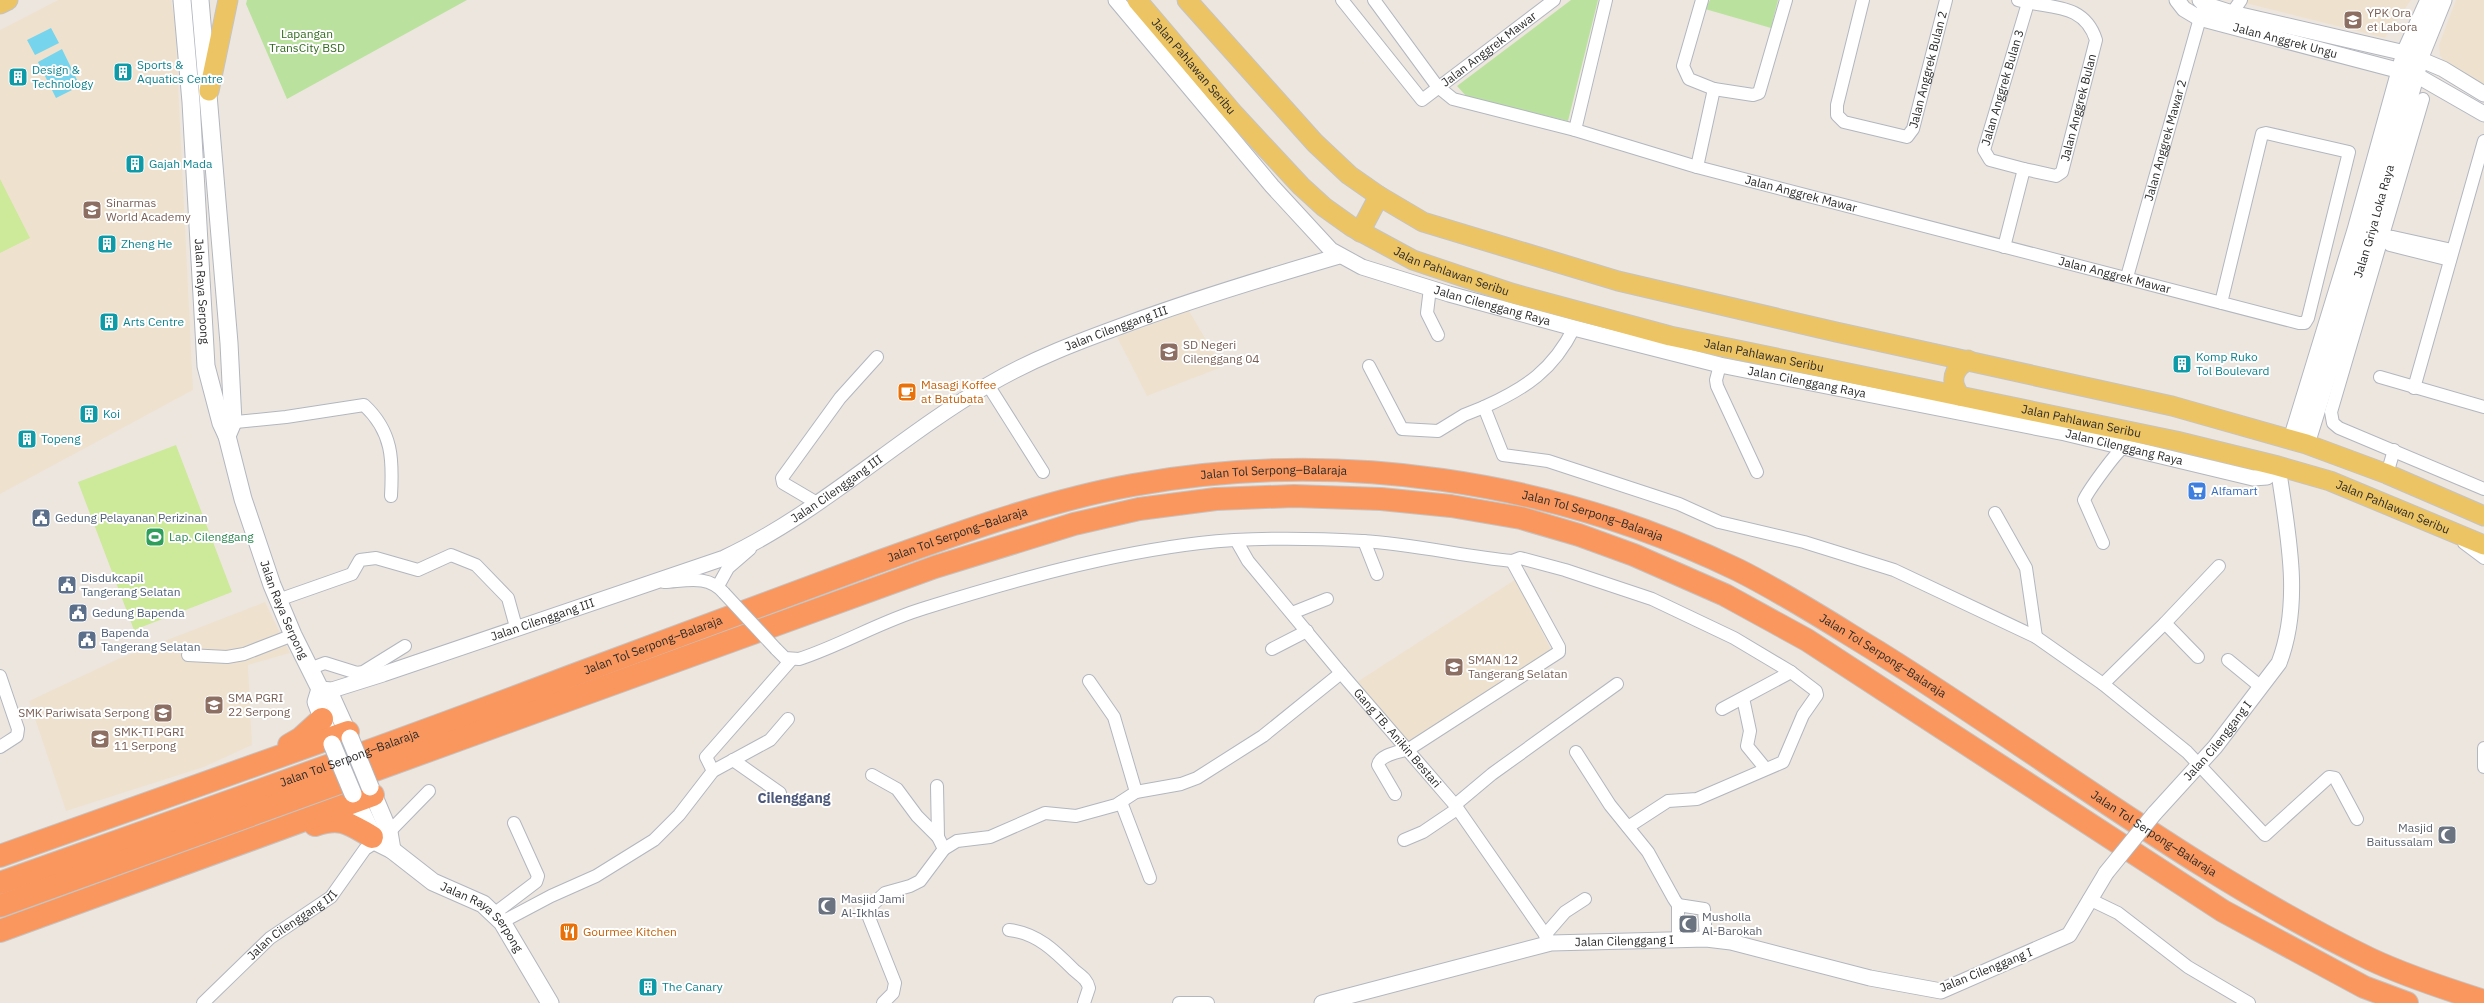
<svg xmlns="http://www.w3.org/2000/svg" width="2484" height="1003" viewBox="0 0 2484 1003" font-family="'IBM Plex Sans',sans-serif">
  <rect width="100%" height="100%" fill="#ede6df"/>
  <!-- education -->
  <path fill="#eee2cf" d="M58,0H171L175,22L193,390L0,494V30Z
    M2233,0H2411L2385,38Z
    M2456,0H2484V87L2445,63L2440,55L2439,45Z
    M1189,311L1222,367L1147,396L1117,337Z
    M1516,579L1552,652L1411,745L1357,682Z
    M265,602L290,653L248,665L252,745L204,767L66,811L29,701L118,659Z"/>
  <!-- green -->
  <path fill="#bae29e" d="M247,0H467L287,99L246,4Z
    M1571,0H1598L1568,121L1467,97L1457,86Z
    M1710,0H1778L1771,28L1705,9Z"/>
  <!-- pitch -->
  <path fill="#cde99a" d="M0,179L30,238L0,253Z
    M176,445L232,592L134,630L78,482Z"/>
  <!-- water -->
  <path fill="#76d4ec" d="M51,28L59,43L35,55L27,40Z
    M62,49L80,86L56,98L38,62Z"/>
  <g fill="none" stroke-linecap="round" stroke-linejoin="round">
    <!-- minor casing -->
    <g stroke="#b2b6bf" stroke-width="14">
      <g id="minor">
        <path id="s1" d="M1342,0L1422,100L1554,0"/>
        <path id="s2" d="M1374,0L1437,86L1453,99L1575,130L1697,167L2299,323H2305L2308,318L2349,152L2266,133L2262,134L2221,303"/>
        <path id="s3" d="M1863,0L1837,105V115L1844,122L1907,137L1913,129L1946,0"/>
        <path d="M2232,13L2241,0"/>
        <path d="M1714,89L1753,95L1759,93L1786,0"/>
        <path d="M2423,99L2331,412L2333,423L2339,428L2484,489"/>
        <path d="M1575,130L1606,0"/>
        <path d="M1697,167L1714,89L1689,79L1683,66L1702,0"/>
        <path id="s4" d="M2024,169L1990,160L1984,150L2028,3"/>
        <path d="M2376,236L2393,237L2452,250"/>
        <path d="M2383,238L2390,245L2450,260"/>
        <path id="s5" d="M2004,247L2024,169L2056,176L2062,172L2096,40C2084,2 2050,9 2018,0"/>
        <path id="s6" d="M2127,277L2202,11"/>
        <path d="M1430,288L1427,313L1438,335"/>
        <path d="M1574,328C1553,370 1526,388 1484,407L1503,455L1548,461L1679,504L1719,522L1804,542L1894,570L2036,637L2103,684L2187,752L2265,835L2329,777L2335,778L2357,819"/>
        <path d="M1720,365L1716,380L1717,386L1757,472"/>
        <path d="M1369,366L1402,429L1438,431L1464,415L1484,407"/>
        <path d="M2380,377L2484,407"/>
        <path d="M988,385L1043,472"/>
        <path d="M2414,388L2484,141"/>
        <path d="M226,423L286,417L364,405C393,432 393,460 391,496"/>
        <path d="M2387,474L2394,450"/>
        <path d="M817,503L783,483L782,478L840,398L877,357"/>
        <path d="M1995,513L2026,568L2036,637"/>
        <path id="s7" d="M1236,540L1248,561L1341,673L1455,805L1551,943"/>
        <path d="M1364,541L1377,574"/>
        <path d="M2103,543L2084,500C2088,491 2116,452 2124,447"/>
        <path d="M2464,543L2484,558"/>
        <path d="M664,582C686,581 708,574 724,593"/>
        <path d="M718,586L728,568L750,549"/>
        <path d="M278,600L352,574L360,560L376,558L418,570L451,555L476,565L508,598L516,627"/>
        <path d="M1292,613L1327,599"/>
        <path d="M2165,623L2198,657"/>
        <path d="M776,649L785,658L799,659C842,645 881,621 925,608C1015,580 1107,554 1200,543C1254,537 1309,538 1362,541C1413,544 1462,556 1512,561"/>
        <path d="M1272,649L1307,631"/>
        <path d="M188,655L227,657L244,654L293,635"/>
        <path d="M2228,660L2261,687"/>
        <path d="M309,669L325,663L357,673L363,672L405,646"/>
        <path d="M0,676L18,729L17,736L0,747"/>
        <path d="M1089,681L1114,717L1136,792"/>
        <path d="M2103,684L2165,623L2219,566"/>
        <path d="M1743,698L1750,731L1747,746L1765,768"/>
        <path d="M2484,748V767"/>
        <path d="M1576,752L1610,805L1648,852L1674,899L1678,905V940"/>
        <path d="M733,760L780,793"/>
        <path d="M713,771L706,757L791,660"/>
        <path d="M872,775L897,789L917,816L938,837L944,849"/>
        <path d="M937,786L938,837"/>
        <path d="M1395,794L1378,765C1380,754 1400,752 1409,749L1559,652V647L1512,561L1520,558L1565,570L1652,599L1734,638L1791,672L1722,709"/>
        <path d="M1121,802L1150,878"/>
        <path d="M1455,805L1492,774L1617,684"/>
        <path d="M1628,827L1668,801L1697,799L1783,762L1803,715L1817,695L1816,691L1791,672"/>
        <path d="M389,832L429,791"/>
        <path d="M1404,840L1423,832L1457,809"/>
        <path d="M2089,899L2118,913L2188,967L2249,1003"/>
        <path d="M1678,905L1704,909L1706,939"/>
        <path d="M495,913L536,882L538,876L514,823"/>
        <path d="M502,922L551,896L596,876L654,840L679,815L713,771L770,740L788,719"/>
        <path d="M1009,930C1037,933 1055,951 1074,970C1081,976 1087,979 1089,988L1084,1003"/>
        <path d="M1545,935L1565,912L1585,899"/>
        <path id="s8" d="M203,1003L270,938L331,897L365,849L376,842"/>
        <path d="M883,1003L893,993L895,983L868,915L869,908L885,893L910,886L920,881L944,849L957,841L990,837L1045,813L1076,816L1116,805L1136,792L1181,784L1197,778L1263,736L1341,673"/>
        <path d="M1179,1003H1208"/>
      </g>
    </g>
    <!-- tertiary casing -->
    <g stroke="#b2b6bf" stroke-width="17">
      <g id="tertiary">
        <path id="s9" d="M1116,0L1272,186L1331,250L1362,267L1449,294L1574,328L1720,365L2065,433L2253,478L2267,477L2278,466"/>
        <path id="s10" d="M2177,0L2184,9L2199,18L2416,75L2484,114"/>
        <path d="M2200,0L2204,4L2232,13L2405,53L2443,69L2484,94"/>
        <path id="s11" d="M320,689L332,690L383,674L724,558C820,513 897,438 988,385C1032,359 1080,341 1127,324C1197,298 1267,277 1339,256"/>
        <path id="s12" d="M2154,814L2215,747L2279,663C2303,600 2287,531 2278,466"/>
        <path id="s13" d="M1322,1003L1551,943L1706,939L1731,942L1870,978L1941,991L2069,935L2106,873"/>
      </g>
    </g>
    <!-- secondary casing -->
    <g stroke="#b2b6bf" stroke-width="19">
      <g id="secondary">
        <path id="s14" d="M182,0L191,102L206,366L221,423L227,436L243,499L272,585L293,635L320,689L331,696L350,738"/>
        <path d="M200,0L229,343L233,422L227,436"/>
        <path d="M2292,439L2356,230L2405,53L2429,0"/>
        <path id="s15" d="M2306,444L2369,241L2422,52L2443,0"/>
        <path d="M320,689L316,702L327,731"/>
        <path d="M370,787L389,832L392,850"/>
        <path id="s16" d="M353,794L376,842L392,850L433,882L483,904L502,922L550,1003"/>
      </g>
    </g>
    <!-- primary casing -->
    <g stroke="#c4c4c4" stroke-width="21">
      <g id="primary">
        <path id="s17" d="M1137,0L1234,114L1301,186L1324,207L1352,227L1413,260L1511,293L1670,336L2176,441L2278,466L2330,481L2484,545"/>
        <path d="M1187,0L1315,143L1349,175L1379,196L1423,222L1618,281L1836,332L2172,406L2306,444L2387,474L2484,516"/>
        <path d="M0,4L8,0"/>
        <path d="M209,91L228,0"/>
        <path d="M1360,232L1379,196"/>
        <path d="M1960,396C1949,381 1953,369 1968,360"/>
      </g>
    </g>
    <!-- motorway casing -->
    <g stroke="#c4c4c4" stroke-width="24">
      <g id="motorway">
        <path d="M289,745L301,738L322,719"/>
        <path d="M315,825C342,816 349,824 372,837"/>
        <path d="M0,856L348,732"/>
        <path id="s18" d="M0,883C191,815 382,748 571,676C672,638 773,600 875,563C959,533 1045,501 1133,485C1337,448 1552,480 1738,570C1786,594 1832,624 1878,652C2042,754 2196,875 2370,959C2406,976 2446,989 2484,1001"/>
        <path d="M0,906L935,567L1074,524L1139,509L1216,499L1294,496L1381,499L1451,506L1521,518L1579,535L1634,555L1725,595L1807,640L2223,911L2364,987L2407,1003"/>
        <path d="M0,931L373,795"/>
      </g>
    </g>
    <!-- minor -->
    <use href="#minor" stroke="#fff" stroke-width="12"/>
    <!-- tertiary -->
    <use href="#tertiary" stroke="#fff" stroke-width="15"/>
    <!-- secondary -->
    <use href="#secondary" stroke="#fff" stroke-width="17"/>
    <!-- primary -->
    <use href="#primary" stroke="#edc464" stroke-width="19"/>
    <!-- motorway -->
    <use href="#motorway" stroke="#fa975e" stroke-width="22"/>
    <!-- minor-bridge casing -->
    <g stroke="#b2b6bf" stroke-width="14" stroke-linecap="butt">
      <path id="minor-bridge" d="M724,593L776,649"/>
    </g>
    <!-- tertiary-bridge casing -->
    <g stroke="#b2b6bf" stroke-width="17" stroke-linecap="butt">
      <path id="tertiary-bridge" d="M2106,873L2154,814"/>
    </g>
    <!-- secondary-bridge casing -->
    <g stroke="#b2b6bf" stroke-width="19" stroke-linecap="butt">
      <path id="secondary-bridge" d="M350,738L370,787
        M332,744L353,794"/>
    </g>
    <!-- minor-bridge -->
    <use href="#minor-bridge" stroke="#fff" stroke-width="12"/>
    <!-- tertiary-bridge -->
    <use href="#tertiary-bridge" stroke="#fff" stroke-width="15"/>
    <!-- secondary-bridge -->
    <use href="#secondary-bridge" stroke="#fff" stroke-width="17"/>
  </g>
  <!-- icons -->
  <defs>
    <g id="school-square" transform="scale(1)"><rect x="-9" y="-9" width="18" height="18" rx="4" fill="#8d6e63" stroke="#fff"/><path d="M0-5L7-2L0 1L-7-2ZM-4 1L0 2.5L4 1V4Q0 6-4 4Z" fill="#fff"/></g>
    <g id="building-square" transform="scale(1)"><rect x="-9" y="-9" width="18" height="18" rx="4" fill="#0f9aa8" stroke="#fff"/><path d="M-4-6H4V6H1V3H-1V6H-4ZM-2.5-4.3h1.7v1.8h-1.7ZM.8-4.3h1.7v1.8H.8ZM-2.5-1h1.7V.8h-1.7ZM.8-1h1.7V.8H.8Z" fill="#fff"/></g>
    <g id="cafe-square" transform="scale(1)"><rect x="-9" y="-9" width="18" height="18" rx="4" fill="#e8710a" stroke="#fff"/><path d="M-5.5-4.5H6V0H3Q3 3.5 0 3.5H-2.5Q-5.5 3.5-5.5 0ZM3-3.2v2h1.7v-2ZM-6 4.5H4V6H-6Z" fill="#fff"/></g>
    <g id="supermarket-square" transform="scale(1)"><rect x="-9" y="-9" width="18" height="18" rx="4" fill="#3f7fe0" stroke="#fff"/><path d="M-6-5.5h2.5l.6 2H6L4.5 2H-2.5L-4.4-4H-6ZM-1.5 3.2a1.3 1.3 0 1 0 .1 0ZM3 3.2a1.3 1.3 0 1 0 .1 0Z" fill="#fff"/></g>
    <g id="civic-square" transform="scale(1)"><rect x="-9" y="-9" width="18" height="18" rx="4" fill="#5c6f8a" stroke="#fff"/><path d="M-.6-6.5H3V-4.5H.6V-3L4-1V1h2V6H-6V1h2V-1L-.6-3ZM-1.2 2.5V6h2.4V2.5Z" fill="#fff"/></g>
    <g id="stadium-square" transform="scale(1)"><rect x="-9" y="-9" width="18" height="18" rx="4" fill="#2e9e5b" stroke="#fff"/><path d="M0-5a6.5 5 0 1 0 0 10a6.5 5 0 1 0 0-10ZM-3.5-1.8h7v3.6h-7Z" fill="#fff"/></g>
    <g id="mosque-square" transform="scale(1)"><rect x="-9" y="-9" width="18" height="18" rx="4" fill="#6b7280" stroke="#fff"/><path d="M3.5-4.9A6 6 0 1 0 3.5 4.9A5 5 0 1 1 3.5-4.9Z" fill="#fff"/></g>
    <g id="restaurant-square" transform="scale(1)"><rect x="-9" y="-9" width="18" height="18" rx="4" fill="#e8710a" stroke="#fff"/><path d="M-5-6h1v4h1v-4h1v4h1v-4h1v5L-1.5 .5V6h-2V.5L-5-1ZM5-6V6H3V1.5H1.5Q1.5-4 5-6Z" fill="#fff"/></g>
  </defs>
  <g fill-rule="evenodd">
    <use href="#school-square" x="2353" y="20"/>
    <use href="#building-square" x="123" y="72"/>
    <use href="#building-square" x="18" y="77"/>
    <use href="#building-square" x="135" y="164"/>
    <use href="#school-square" x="92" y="210"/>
    <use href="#building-square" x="107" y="244"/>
    <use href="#building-square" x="109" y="322"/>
    <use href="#school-square" x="1169" y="352"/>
    <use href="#building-square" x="2182" y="364"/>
    <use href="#cafe-square" x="907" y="392"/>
    <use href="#building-square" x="89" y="414"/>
    <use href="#building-square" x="27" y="439"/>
    <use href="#supermarket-square" x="2197" y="491"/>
    <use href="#civic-square" x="41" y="518"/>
    <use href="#stadium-square" x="155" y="537"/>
    <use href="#civic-square" x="67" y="585"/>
    <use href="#civic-square" x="78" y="613"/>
    <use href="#civic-square" x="87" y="640"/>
    <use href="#school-square" x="1454" y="667"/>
    <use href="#school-square" x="214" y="705"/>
    <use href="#school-square" x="163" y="713"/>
    <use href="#school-square" x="100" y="739"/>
    <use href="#mosque-square" x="2447" y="835"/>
    <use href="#mosque-square" x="827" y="906"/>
    <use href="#mosque-square" x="1688" y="924"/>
    <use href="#restaurant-square" x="569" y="932"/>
    <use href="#building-square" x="648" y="987"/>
  </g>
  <g text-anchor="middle" stroke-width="4" stroke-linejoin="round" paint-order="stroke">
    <!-- education labels -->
    <g font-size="12" fill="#785e54" stroke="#fff" text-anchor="start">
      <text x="2367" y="17">YPK Ora<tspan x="2367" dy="14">et Labora</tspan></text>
      <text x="106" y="207">Sinarmas<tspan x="106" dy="14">World Academy</tspan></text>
      <text x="1183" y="349">SD Negeri<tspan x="1183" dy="14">Cilenggang 04</tspan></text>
      <text x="1468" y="664">SMAN 12<tspan x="1468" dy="14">Tangerang Selatan</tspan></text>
      <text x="228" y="702">SMA PGRI<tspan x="228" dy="14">22 Serpong</tspan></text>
      <text x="149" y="717" text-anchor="end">SMK Pariwisata Serpong</text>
      <text x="114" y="736">SMK-TI PGRI<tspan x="114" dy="14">11 Serpong</tspan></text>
    </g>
    <!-- park labels -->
    <g font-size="12" fill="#32691d" stroke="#fff">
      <text x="307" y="38">Lapangan<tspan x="307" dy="14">TransCity BSD</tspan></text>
    </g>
    <!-- street labels -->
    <g font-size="12" fill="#2c2c2c" stroke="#fff">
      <text dy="4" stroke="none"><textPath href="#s10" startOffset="118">Jalan Anggrek Ungu</textPath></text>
      <text dy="4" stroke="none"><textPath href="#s1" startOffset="212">Jalan Anggrek Mawar</textPath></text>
      <text dy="4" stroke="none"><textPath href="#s17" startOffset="87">Jalan Pahlawan Seribu</textPath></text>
      <text dy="4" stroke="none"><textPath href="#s3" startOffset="264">Jalan Anggrek Bulan 2</textPath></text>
      <text dy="4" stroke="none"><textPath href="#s4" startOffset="112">Jalan Anggrek Bulan 3</textPath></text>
      <text dy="4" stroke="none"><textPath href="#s5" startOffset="187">Jalan Anggrek Bulan</textPath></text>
      <text dy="4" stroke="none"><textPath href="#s6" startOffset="142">Jalan Anggrek Mawar 2</textPath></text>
      <text dy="4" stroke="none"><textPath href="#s2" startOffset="488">Jalan Anggrek Mawar</textPath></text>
      <text dy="4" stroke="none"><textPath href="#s15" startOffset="233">Jalan Griya Loka Raya</textPath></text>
      <text dy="4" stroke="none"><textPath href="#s17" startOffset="423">Jalan Pahlawan Seribu</textPath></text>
      <text dy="4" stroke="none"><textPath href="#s2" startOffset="812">Jalan Anggrek Mawar</textPath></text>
      <text dy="4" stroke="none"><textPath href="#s14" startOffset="292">Jalan Raya Serpong</textPath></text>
      <text dy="4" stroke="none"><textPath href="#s9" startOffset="501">Jalan Cilenggang Raya</textPath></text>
      <text dy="4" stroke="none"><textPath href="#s11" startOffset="882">Jalan Cilenggang III</textPath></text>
      <text dy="4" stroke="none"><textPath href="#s17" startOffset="747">Jalan Pahlawan Seribu</textPath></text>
      <text dy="4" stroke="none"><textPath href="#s9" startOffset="825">Jalan Cilenggang Raya</textPath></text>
      <text dy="4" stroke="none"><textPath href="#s17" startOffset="1071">Jalan Pahlawan Seribu</textPath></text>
      <text dy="4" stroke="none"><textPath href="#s9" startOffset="1149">Jalan Cilenggang Raya</textPath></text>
      <text dy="4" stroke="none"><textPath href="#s18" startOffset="1343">Jalan Tol Serpong–Balaraja</textPath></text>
      <text dy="4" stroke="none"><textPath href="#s11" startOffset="558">Jalan Cilenggang III</textPath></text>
      <text dy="4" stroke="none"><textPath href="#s17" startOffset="1395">Jalan Pahlawan Seribu</textPath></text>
      <text dy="4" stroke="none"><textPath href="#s18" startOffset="1667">Jalan Tol Serpong–Balaraja</textPath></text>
      <text dy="4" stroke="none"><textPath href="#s18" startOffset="1019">Jalan Tol Serpong–Balaraja</textPath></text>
      <text dy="4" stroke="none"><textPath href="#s14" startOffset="623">Jalan Raya Serpong</textPath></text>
      <text dy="4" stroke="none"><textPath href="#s11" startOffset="234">Jalan Cilenggang III</textPath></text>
      <text dy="4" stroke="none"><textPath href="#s18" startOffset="695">Jalan Tol Serpong–Balaraja</textPath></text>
      <text dy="4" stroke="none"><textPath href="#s18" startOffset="1991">Jalan Tol Serpong–Balaraja</textPath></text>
      <text dy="4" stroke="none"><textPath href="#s7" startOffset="256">Gang TB. Anikin Bestari</textPath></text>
      <text dy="4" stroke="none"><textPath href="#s12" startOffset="97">Jalan Cilenggang I</textPath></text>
      <text dy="4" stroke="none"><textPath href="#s18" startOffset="371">Jalan Tol Serpong–Balaraja</textPath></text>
      <text dy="4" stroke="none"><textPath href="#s18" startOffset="2315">Jalan Tol Serpong–Balaraja</textPath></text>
      <text dy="4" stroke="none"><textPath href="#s16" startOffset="185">Jalan Raya Serpong</textPath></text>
      <text dy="4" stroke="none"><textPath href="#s8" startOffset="119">Jalan Cilenggang III</textPath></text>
      <text dy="4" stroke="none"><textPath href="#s13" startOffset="310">Jalan Cilenggang I</textPath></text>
      <text transform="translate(1986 970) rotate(-22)" y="4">Jalan Cilenggang I</text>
    </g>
    <!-- culture labels -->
    <g font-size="12" fill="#0d838f" stroke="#fff" text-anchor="start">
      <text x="137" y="69">Sports &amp;<tspan x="137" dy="14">Aquatics Centre</tspan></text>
      <text x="32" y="74">Design &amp;<tspan x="32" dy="14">Technology</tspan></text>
      <text x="149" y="168">Gajah Mada</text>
      <text x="121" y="248">Zheng He</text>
      <text x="123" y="326">Arts Centre</text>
      <text x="2196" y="361">Komp Ruko<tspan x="2196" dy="14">Tol Boulevard</tspan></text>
      <text x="103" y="418">Koi</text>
      <text x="41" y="443">Topeng</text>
      <text x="662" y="991">The Canary</text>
    </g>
    <!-- food labels -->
    <g font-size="12" fill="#c56008" stroke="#fff" text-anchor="start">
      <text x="921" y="389">Masagi Koffee<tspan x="921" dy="14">at Batubata</tspan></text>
      <text x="583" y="936">Gourmee Kitchen</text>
    </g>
    <!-- shop labels -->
    <g font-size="12" fill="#366cbe" stroke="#fff" text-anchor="start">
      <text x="2211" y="495">Alfamart</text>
    </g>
    <!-- service labels -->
    <g font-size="12" fill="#4e5e75" stroke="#fff" text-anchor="start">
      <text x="55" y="522">Gedung Pelayanan Perizinan</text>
      <text x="81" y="582">Disdukcapil<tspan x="81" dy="14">Tangerang Selatan</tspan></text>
      <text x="92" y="617">Gedung Bapenda</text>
      <text x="101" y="637">Bapenda<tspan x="101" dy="14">Tangerang Selatan</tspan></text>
    </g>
    <!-- leisure labels -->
    <g font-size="12" fill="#27864d" stroke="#fff" text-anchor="start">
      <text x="169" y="541">Lap. Cilenggang</text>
    </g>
    <!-- worship labels -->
    <g font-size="12" fill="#5b616d" stroke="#fff" text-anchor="start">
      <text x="2433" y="832" text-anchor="end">Masjid<tspan x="2433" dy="14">Baitussalam</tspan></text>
      <text x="841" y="903">Masjid Jami<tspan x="841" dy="14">Al-Ikhlas</tspan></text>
      <text x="1702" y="921">Musholla<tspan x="1702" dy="14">Al-Barokah</tspan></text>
    </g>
    <!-- quarter labels -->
    <g font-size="14" font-weight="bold" fill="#4d597c" stroke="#fff">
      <text x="794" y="803">Cilenggang</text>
    </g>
  </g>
</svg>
